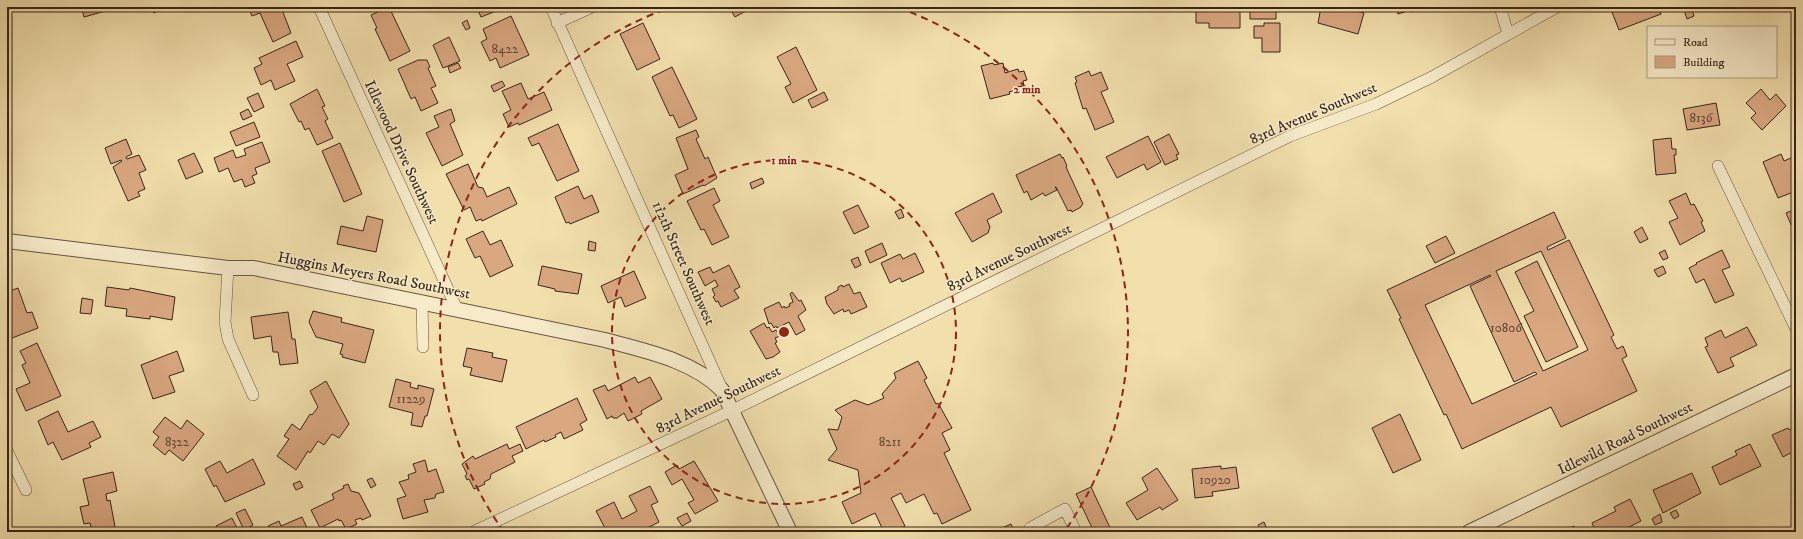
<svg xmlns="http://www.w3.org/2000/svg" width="1803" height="539" viewBox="0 0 1803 539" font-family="'IM FELL DW Pica',serif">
  <rect width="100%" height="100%" fill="#f1dfac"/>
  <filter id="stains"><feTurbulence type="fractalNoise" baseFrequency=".005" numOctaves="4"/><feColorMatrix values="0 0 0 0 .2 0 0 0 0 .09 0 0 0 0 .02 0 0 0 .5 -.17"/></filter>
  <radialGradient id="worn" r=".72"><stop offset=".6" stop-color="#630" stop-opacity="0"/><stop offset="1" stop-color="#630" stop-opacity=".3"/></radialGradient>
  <!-- building -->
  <path fill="#d9a780" stroke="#38251b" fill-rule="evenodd" d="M81,7H108L109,10L84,17Z
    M144,7H159L155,13Z
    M186,7H199L188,12Z
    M248,7H281L291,33L273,42L260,13L252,16Z
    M389,7L410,51L390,61L375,29L377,28L371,15Z
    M468,7H504V8L481,17L477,8L470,11Z
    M729,7H753L735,17Z
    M1196,7H1240V28H1209V23H1196Z
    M1250,7H1276V19H1250Z
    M1321,7H1344L1364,13L1358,34L1318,23Z
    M1395,7H1428L1412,12L1411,10L1398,14Z
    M1610,7H1659L1661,14L1619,30Z
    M1683,7H1691L1694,16L1687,19Z
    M511,16L529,55L500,68L496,58L490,61L481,42L487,39L483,29Z
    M467,20L470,28L466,30L462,23Z
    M643,23L660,59L637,70L620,34Z
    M1264,23H1280V52H1262V38H1254V26H1264Z
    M449,37L460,61L443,68L433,45Z
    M296,41L303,57L287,64L295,81L275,90L271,80L261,85L254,68L262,64L259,58Z
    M796,47L817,90L793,103L785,87L791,84L777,57Z
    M418,60H427L430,67L428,68L436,86L431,88L438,103L421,111L415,97L411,99L398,69Z
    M458,63L461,68L450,73L448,67Z
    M993,63L994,65L1003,63L1005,73L1018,69L1019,72L1024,71L1027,80L1023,81L1024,86L1017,87V90L1009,92L1010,94L990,99L981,66Z
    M672,67L697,119L679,128L673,115L670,116L652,77Z
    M1089,71L1091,76L1101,72L1108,89L1101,92L1114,122L1095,130L1086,108L1083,109L1075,83L1077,82L1075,77Z
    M502,81L505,86L494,92L491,86Z
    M521,83L528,99L544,92L552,110L519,125L518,123L509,127L503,114L511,110L502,91Z
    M317,89L325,106L322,107L328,119L325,121L333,138L317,145L309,128L305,130L301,121L299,122L290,104Z
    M1761,89L1770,100L1776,94L1786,106L1762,130L1751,118L1756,113L1746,103Z
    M824,92L828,100L812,108L808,100Z
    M258,93L264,107L254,112L247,98Z
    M1716,103L1720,125L1687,130L1683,109Z
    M248,109L252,116L243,120L240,113Z
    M451,109L455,121L450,124L463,155L442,166L426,133L439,127L434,116Z
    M254,122L260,137L236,146L230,132Z
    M558,124L579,171L557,181L539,143L532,146L528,138Z
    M696,130L699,137L696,139L705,159L708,157L717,178L704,186L703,185L683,194L675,175L688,169L676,138Z
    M1169,134L1179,154L1176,155L1178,159L1165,165L1154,142Z
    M1148,136L1161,162L1147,170L1144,164L1117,178L1106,157Z
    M1671,138L1672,149H1676V155H1674L1676,173L1656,175L1653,140Z
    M126,139L132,154L126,157L127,159L139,155L146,170L139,173L145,189L138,192L140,196L128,201L113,167L122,161L121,160L111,164L105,148Z
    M262,142L270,162L255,168L257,174L252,176L255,183L245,187L242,179L234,182L228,168L219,172L214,158L233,150L236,158L246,155L244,149Z
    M340,143L362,194L344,202L322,151Z
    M194,153L203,172L186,179L178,160Z
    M1060,154L1062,158L1063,157L1067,166L1066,167L1083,204L1081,206V207L1072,212L1071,210L1068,211L1056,187H1055L1057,190L1045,196L1043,193L1031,200L1027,191L1024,193L1016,175Z
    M1781,154L1784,161L1791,158L1796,169V171L1791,174L1796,185V191L1778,198L1763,162Z
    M468,164L478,187L483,188L487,197L509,187L517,204L482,221L481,219L476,221L470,207L464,210L446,174Z
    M762,178L764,183L752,189L750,183Z
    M578,186L584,199L592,195L599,212L570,224L569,222L566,223L555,197Z
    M714,188L720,201L713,205L729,237L712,245L704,229L701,230L687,201Z
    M993,193L1002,212L987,220L990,227L988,233L972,242L955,213Z
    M1686,193L1691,205L1694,204L1703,221L1701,222L1705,231L1680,245L1669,222L1678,218L1669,201Z
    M858,205L869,227L854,234L843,212Z
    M901,209L904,217L899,219L895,212Z
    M1796,209V236L1786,213Z
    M1554,212L1566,238L1547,247L1548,250L1569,240L1614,335L1611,337L1617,349L1623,346L1627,356L1622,359L1637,391L1561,427L1551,407L1462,449L1446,414L1444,415L1399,319L1401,318L1387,290ZM1541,251L1588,350L1543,371L1496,271ZM1490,275L1491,276L1470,286L1514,382L1535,372L1537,374L1472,404L1425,305Z
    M367,216L383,220L376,252L337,244L341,226L363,231Z
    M1642,227L1648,239L1640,243L1634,232Z
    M483,231L490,245L501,240L513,266L490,277L480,256L475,258L466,239Z
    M1446,236L1455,253L1435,263L1426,246Z
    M589,241L596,243L595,251L588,250Z
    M882,243L887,255L870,263L865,251Z
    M1665,250L1668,258L1663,260L1659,253Z
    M1722,250L1730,267L1722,270L1734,295L1715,303L1704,279L1696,283L1689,268L1697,264L1696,263Z
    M915,253L924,272L902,282L900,278L890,283L881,263L900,254L903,259Z
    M858,257L861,265L855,268L851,260Z
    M1537,261L1578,347L1546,362L1524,316L1534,311L1515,272Z
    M729,265L740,287L734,290L739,298L721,307L718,301L716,302L713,297L715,295L712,289L718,286L715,280L705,286L698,272L710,267L713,273Z
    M542,266L582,274L578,294L555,291V289L538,285Z
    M1663,266L1666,273L1658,277L1654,270Z
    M634,271L646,298L625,307L621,297L608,303L601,286Z
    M849,284L854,294L860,292L867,307L851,314L849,310L844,312L843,309L834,314L827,304L825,297L838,290V287L842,285L843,287Z
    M107,287L129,290L130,288L175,297L172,320L150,316V319L126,316L127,309L105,306Z
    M18,288L27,313L32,312L38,328L7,340V322L9,321L7,316V292Z
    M792,292L799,301L801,300L806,310L798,316L805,330L796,335L789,322L777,328L776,326L774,328L771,323L769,324L764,309L779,302L782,308L784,306L785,308L790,306L789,304L793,302L790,294Z
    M82,298L93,300L91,314L80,313Z
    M313,311L342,318L341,322L374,330L365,363L342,357L343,355L340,354L343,344L316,337L309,322Z
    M288,312L292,339H295L298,363L280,365L278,352H273L271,336L254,339L251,317Z
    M764,323L767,328L769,327L772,332L776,330L780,336L775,338L777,342L775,343L780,352L773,357L766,359L750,331Z
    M1747,327L1757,345L1730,358L1734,366L1718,373L1705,347L1708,346L1705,338L1721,330L1725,338Z
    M37,343L61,396L26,411L16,389L30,383L22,365L26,363L20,351Z
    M467,348L493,353L492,357L507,360L502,382L470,375L472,368L463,366Z
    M177,351L184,371L169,376L175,392L153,399L141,365Z
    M918,361L927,378L924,380L936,404L938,403L952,428L942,433L950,450L944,453L971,510L942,524L937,513L934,514L924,494L906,503L901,493L891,498L905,526L894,532H884L875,513L852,524L842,502L861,493L858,470L828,460L837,449L828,429L838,430L842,417L835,410L855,400L868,405L884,398L882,394L896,378L894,373Z
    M635,377L638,383L650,377L662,399L641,411L642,414L628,421L624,413L617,418H613L612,416L607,419L593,390L605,385L608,391Z
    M396,379L411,383L410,387L418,389V385L434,389L427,416H425L422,427L411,425L413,413L389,407Z
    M326,381L349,424L339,438L332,434L324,445L318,441L310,453L308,451L296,470L277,456L289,439L284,436L292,424L300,430L310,414L312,415L318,407L310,391Z
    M577,398L587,420L580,424L583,430L564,439L561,432L555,435L556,437L545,442L544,440L526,449L516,427Z
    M58,411L68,432L93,421L101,437L89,443L91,447L62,460L53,442L48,445L38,421Z
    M1400,414L1421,460L1393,473L1372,428Z
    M165,417L181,429L187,420L204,434L183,461L169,450L165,455L153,445L159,437L153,432Z
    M1796,427V450L1783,457L1772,435L1788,428L1789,430Z
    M507,444L509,449L520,444L523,451L512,456L515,462L491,474L490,479L484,482L485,484L474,489L469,479L467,480L465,476L467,474L462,464L473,456L475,459Z
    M1750,444L1761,466L1720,485L1712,467L1737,455L1735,451Z
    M253,459L265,484L225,502L216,485L214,487L205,469L220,461L227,473Z
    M425,460L428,472L436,469L444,492L436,494L435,498L424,500L428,512L403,519L397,499L406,496L399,482L409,479L408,475L416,472L413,464Z
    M694,461L718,501L695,514L688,503L694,500L682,479L672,485L665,472L677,465L679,469Z
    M1221,466V469L1236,467L1239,488L1212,492L1213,496L1195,498L1192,469Z
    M1157,468L1178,500L1162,510L1160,507L1137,520L1126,503L1148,490L1142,478Z
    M113,472L117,491L106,494L107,501L110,500L116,532H92L90,523L84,524L80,507L89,505L83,479Z
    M1692,473L1701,493L1663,513L1653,490Z
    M372,478L376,485L371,488L367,480Z
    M300,481L303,487L296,490L293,484Z
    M348,484L351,491L359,493L371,516L362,520L361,518L355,520L357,524L346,529L341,520L339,521L338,519L320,528L311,510L334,499L332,494L344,488L343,486Z
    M650,486L658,502L651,505L659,522L639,532H607L596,511L614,502L622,519L637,511L629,496Z
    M1091,487L1112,532H1094L1076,494Z
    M1630,499L1641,521L1619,532H1596L1592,523L1616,511L1614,507Z
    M245,509L253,525L244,530L236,513Z
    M1676,510L1679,516L1674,519L1670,513Z
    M687,513L691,521L682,526L677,518Z
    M1660,514L1662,522L1655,525L1652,519Z
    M302,517L309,532H271L268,526L279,521L281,526Z
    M232,518L239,532H219L216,526Z
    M1264,522L1267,529L1261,532L1258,525Z
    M1011,524L1015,532H995V531Z
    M1574,526L1576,532H1561Z"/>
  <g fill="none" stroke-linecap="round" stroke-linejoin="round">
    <!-- minor casing -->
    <g stroke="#66543f" stroke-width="12">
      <path id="minor" d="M319,7L457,309
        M551,7L722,389
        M1500,7L1508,34
        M557,23L592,7
        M1718,166L1796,329
        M228,268L225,322L228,339L253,395
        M422,302L423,347
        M7,451L26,490
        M473,532L733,410L1290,136L1376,104L1432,77L1557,7
        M1033,532L1030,528L1065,509L1076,532"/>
    </g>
    <!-- tertiary casing -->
    <g stroke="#66543f" stroke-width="16">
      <path id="tertiary" d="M7,241L228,268H254L605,340C645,351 692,360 722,390L790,532
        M1469,532L1796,375"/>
    </g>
    <!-- minor -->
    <use href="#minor" stroke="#f6eac9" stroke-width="11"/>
    <!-- tertiary -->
    <use href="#tertiary" stroke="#f6eac9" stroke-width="14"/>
  </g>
  <!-- distance rings -->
  <g fill="none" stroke="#8f2418" stroke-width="2" stroke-dasharray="7 5">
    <circle cx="784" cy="332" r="172"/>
    <path d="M504 532A344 344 0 0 1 669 8M899 8A344 344 0 0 1 1064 532"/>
  </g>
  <g text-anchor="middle" stroke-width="3" stroke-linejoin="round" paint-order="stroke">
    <!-- number labels -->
    <g font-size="13" fill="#604634">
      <text x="505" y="53">8422</text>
      <text x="1701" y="122">8136</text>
      <text x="1506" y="332">10806</text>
      <text x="411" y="403">11229</text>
      <text x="177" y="446">8322</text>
      <text x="890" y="446">8211</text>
      <text x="1215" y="484">10920</text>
    </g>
    <!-- street labels -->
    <g font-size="15" fill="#38251b" stroke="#f6eac9">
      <text transform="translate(1313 113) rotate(-23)" y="5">83rd Avenue Southwest</text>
      <text transform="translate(402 152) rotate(65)" y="5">Idlewood Drive Southwest</text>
      <text transform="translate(1009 257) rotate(-26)" y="5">83rd Avenue Southwest</text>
      <text transform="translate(684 263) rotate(66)" y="5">112th Street Southwest</text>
      <text transform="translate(374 275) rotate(11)" y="5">Huggins Meyers Road Southwest</text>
      <text transform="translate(718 399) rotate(-26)" y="5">83rd Avenue Southwest</text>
      <text transform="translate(1625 438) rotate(-26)" y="5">Idlewild Road Southwest</text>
    </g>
  </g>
  <circle cx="784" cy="332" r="6" fill="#8f2418" stroke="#f6eac9" stroke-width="2"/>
  <g font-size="12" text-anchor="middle" font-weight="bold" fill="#8f2418" stroke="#f6eac9" stroke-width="3" stroke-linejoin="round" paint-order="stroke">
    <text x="1027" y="93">2 min</text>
    <text x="784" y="164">1 min</text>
  </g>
  <!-- margin -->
  <rect width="1803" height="539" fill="none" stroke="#f1dfac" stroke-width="24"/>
  <rect x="8" y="8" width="1787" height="523" fill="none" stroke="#38251b" stroke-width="2"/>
  <rect x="12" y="12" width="1779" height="515" fill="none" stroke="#38251b"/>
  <!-- legend -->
  <rect x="1647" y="26" width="130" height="52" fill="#f6eac9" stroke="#aa9b83"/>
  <rect x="1655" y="39" width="20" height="6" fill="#f6eac9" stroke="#aa9b83"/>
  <text x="1683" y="46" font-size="12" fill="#38251b">Road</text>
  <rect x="1655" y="56" width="20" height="12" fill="#d9a780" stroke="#aa9b83"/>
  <text x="1683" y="66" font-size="12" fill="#38251b">Building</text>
  <rect width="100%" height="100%" filter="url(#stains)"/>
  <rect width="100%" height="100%" fill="url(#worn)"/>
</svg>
